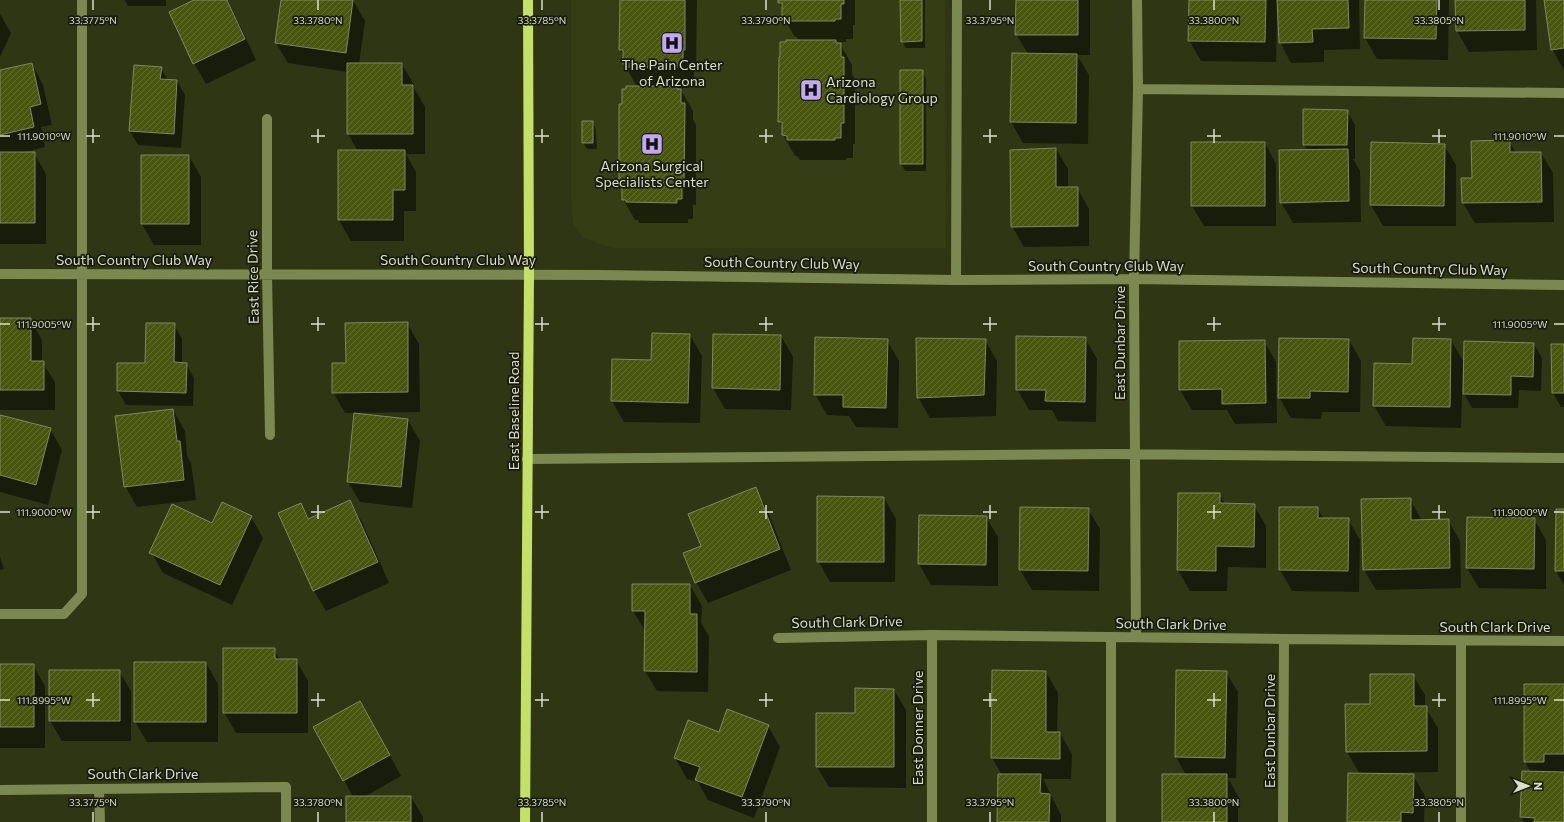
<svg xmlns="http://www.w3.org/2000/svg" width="1564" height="822" viewBox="0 0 1564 822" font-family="Commissioner,sans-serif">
  <defs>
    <pattern id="building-hatch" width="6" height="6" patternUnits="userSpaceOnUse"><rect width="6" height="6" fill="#48560e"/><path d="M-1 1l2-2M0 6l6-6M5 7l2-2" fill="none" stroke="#626e30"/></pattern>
  </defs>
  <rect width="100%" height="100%" fill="#2e3614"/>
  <!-- built -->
  <path fill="#343d13" d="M571,0H945L946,248H614L600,244L582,236L573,223L571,196Z"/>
  <!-- shadow -->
  <path fill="#0007" d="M125,0H166V6H128Z
    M196,0H228L256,60L206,84L194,63Z
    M282,0H353L365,21L359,64H402L414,85V88L425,107V154H406L416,172V211H404V241H351L339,220V151H358L348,134V72L288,63L276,43Z
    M621,0H697L696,70H694V84H689V88H677L678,90H681L693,111V119L696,125V205H693V219H688V223H639L638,220H635L623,199V191L620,185L623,105L640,87L638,85H636L624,64V56L620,50Z
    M779,0H855V25H853V39H846V42H836L838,44H840L852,65V74L855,79V144H853V158H846V160H800L797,156H795L783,135V128L779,122L799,41L797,37H795L783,17V9L779,3Z
    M901,0H925V48H906L902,41Z
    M1017,0H1090V55H1077L1089,75L1088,144L1023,143L1011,122L1028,54L1016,34Z
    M1190,0H1359L1360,49L1324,50V62L1291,63L1280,42L1279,18H1277L1276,62L1201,61L1189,40Z
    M1366,0H1449L1448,60L1377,59L1365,38Z
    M1456,0H1536L1537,50L1469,52L1457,31Z
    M1545,0H1564V70L1552,49Z
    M0,14L11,33L0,57Z
    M32,64L43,85L52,125L41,127L45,147L25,152L34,153L46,174V244H0V71Z
    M161,68L168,81H177L185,95L181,148L138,145L130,131Z
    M901,71H922L926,78V171H905L901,164Z
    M1347,111L1355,125V159H1353L1360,171L1361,222L1293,223L1281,202L1308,151L1304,144Z
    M592,122L596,129L597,149H587L583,143Z
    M1509,141L1516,153H1541L1553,173L1554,222L1475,223L1463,203L1473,179Z
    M1265,143L1276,164V226H1204L1192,206Z
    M1372,144L1444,145L1456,165V226H1383L1371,205Z
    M1056,149L1068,169V188H1077L1089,209V246L1024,247L1012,226Z
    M142,156H189L201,177V245H154L142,224Z
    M0,319H30L42,340V362L55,382V410H0Z
    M407,323L419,344L420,412L345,413L333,392L347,364Z
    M174,324L182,339V363L186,364L194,378L193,406L126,405L118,391L146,364Z
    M690,335L702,356L700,423L624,422L612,401L652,361Z
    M781,336L793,357L791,410L725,409L713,388Z
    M1085,338L1097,359L1096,422L1058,421L1052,410H1029L1017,389Z
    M887,340L899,361L898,428L856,427L849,416L827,415L815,394Z
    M985,340L997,361L996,416L930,418L918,397Z
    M1349,340L1361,361L1360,412H1322L1321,419L1291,418L1279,397Z
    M1451,340L1463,361L1461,428L1386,426L1374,406L1413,365Z
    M1264,341L1276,362L1277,423L1235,424L1227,410H1192L1180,390Z
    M1534,344L1542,358L1541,391L1519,390L1518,408H1472L1464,394Z
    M1552,345H1564V407H1561L1553,393Z
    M173,410L185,431L187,456L191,463L196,500L137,507L125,486Z
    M0,416L50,429L62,450L48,505L0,492Z
    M408,420L420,441L412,508L360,502L348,482Z
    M755,489L767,509L791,570L708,603L696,582L702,547Z
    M1219,494L1225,504L1254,505L1266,526V568L1228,567L1227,591H1190L1178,570Z
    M884,498L896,519L895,582H830L818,561Z
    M1410,499L1422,521L1448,520L1460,541L1461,588L1376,590L1364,570Z
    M350,501L362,522L389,583L326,611L314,591L279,514L300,504L309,519Z
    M1317,508L1324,519H1348L1360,540L1359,592L1292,591L1280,570Z
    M1088,509L1100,529L1099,591L1032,590L1020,570Z
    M1557,510H1564V585L1556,571Z
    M251,517L263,538L232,605L163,573L151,552Z
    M986,517L998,537V586L931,585L919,564Z
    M1534,519L1546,540V589L1479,588L1467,568Z
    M0,557L4,569L0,570Z
    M690,585L702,606L701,623L709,636L708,692L657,691L645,671L646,632L633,611Z
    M274,649L280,660H296L308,681V733H236L224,712Z
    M206,663L218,684V742H147L135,722Z
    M0,665H33L45,686V748H0Z
    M119,671L131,691V741H62L50,721Z
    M993,671L1046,672L1058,693L1057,733H1060L1072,754L1071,779H1043L1061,815V822H998L1002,775L992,758Z
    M1226,672L1238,692L1236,778H1228L1238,796V822H1163L1186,775L1176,757Z
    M1413,675L1425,695V707L1438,728V772L1367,773V774L1413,775L1425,796L1424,822H1348L1360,774L1347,752L1346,705H1371Z
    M1525,685H1564V822H1524L1521,817L1523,772H1531L1525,762Z
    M894,690L906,710V788L829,787L817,767L856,714Z
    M372,723L401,776L364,797H411L423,817V822H347L353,797L344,780Z
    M768,726L780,747L754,818L708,800L698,782L687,779L675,758L720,733Z"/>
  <!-- building -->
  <path fill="url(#building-hatch)" stroke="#7e8863" d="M194,0H227L245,39L193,64L169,12Z
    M281,0H353L346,53L275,43Z
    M620,0H685V50H683V63H677V68L627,67V65L623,64V50H619Z
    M778,0H844V4H841V19H835V21H787V17H782V3H778Z
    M900,0H922V41L901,42Z
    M1016,0H1078V35H1015Z
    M1189,0H1266L1265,42L1188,41Z
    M1277,0H1348L1349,28L1312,29L1313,42L1279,43Z
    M1365,0H1437L1436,39L1364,38Z
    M1455,0H1525V30L1456,31Z
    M1544,0H1564V48L1551,50Z
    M786,40H836V43H841V57H844V123H841V138H835V140H787V136L782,135V122H778L779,57H780V42H786Z
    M1012,53L1077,54L1076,123L1010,122Z
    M32,63L41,104L30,107L34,127L0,135V70Z
    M347,63H402V85H413V134H347Z
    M134,65L162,67L160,79L177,80L174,134L129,131Z
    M900,70H923V164H900Z
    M626,86H677V89H681V103H685L684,185H682V199H677V203L626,202V200H622V186H619V104H622V89H626Z
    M1303,109L1348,110L1347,145H1303Z
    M582,121H593V143H582Z
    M1510,140V152H1541L1542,202L1462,203L1461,178H1472L1471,141Z
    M1191,142H1265V206H1191Z
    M1371,142L1445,144L1444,206L1370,205Z
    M1056,148V187H1078V226L1011,227L1010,150Z
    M1348,149L1349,201L1280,203L1279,150Z
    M338,150H405V190H393V220H338Z
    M0,152H35V223H0Z
    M141,155H189V224H141Z
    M0,318H31V361H44V390H0Z
    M408,322V392L332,393V363H346L345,323Z
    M146,323H175L174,362L187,363L186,393L117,391V363H145Z
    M652,333L690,334L688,403L611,401L612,359L651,360Z
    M713,334L781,335L780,390L712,388Z
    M1016,336L1086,337L1085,402L1045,401L1046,390H1016Z
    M815,337L888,339L886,408L843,407V395H814Z
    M916,338L986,339L984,395L917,398Z
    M1279,338L1349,339L1348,392L1310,391V398H1278Z
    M1413,338L1451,339L1450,407L1373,406L1374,363L1412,364Z
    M1265,340L1266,403L1222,404V389L1179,390V341Z
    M1464,341L1534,343L1533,377L1511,376V395L1463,394Z
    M1551,344H1564V393H1552Z
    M173,409L177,441H180L184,480L124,487L115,416Z
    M354,413L408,419L401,487L347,482Z
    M0,415L51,428L36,485L0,475Z
    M756,487L780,549L695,583L683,553L701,546L688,514Z
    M1178,493H1220V503L1255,504L1254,547L1216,546V571L1177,570Z
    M817,496L884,497V562H817Z
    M1411,498V520L1449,519L1450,568L1363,570L1361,499Z
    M350,500L378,562L313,591L278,513L301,503L308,519Z
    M222,502L252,516L220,585L149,553L172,504L212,523Z
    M1020,507L1089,508L1088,571L1019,570Z
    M1279,507H1318V518H1349L1348,571L1279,570Z
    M1556,509H1564V571H1555Z
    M919,515L987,516L986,565L918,564Z
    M1467,517L1535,518L1534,569L1466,568Z
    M632,584H690V614H697V672L644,671L645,611H632Z
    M223,648H275V659H297V713H223Z
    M134,662H206V722H134Z
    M0,664H34V727H0Z
    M49,670H120V721H49Z
    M992,670L1046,671V732H1060V759L991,758Z
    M1176,670L1227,671L1225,758L1175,757Z
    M1370,674H1414V706H1427V751L1346,752L1345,704H1370Z
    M1524,684H1564V754H1544V762H1524Z
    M855,688L894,689V767H816V713H855Z
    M360,701L390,755L343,781L313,727Z
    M727,709L769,725L742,797L695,780L700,767L674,758L688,720L719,732Z
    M1522,771L1564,772V822H1534L1535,818L1520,817Z
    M1348,773L1414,774L1413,813L1401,812V822H1347Z
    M998,774H1041L1040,793L1050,794L1049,822H997Z
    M1162,774H1227V822H1162Z
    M346,796H411V822H346Z"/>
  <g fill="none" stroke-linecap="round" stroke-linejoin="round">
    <!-- minor -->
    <path stroke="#7b8951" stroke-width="10" d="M1138,89L1564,93
      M267,119V274L270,435
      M0,274L598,275L956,280L1134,279L1564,285
      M956,280L957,0
      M527,459L1113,454L1564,458
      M0,614H64L82,594V0
      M932,635V822
      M1136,637L1134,279L1138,89L1137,0
      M778,638L932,635L1284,639L1564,641
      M1111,638V822
      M1461,641V822
      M99,789L100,822
      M0,790L286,787V822
      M1283,822L1284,639"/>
    <!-- major -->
    <path stroke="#c5e066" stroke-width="10" d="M525,822L529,275L528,0"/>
  </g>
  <!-- ticks -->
  <path fill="none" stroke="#d9dfcb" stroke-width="1.5" d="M93,0V10M318,0V10M542,0V10M766,0V10M990,0V10M1214,0V10M1439,0V10M93,129V143M318,129V143M542,129V143M766,129V143M990,129V143M1214,129V143M1439,129V143M0,136H10M86,136H100M311,136H325M535,136H549M759,136H773M983,136H997M1207,136H1221M1432,136H1446M1554,136H1564M93,317V331M318,317V331M542,317V331M766,317V331M990,317V331M1214,317V331M1439,317V331M0,324H10M86,324H100M311,324H325M535,324H549M759,324H773M983,324H997M1207,324H1221M1432,324H1446M1554,324H1564M93,505V519M318,505V519M542,505V519M766,505V519M990,505V519M1214,505V519M1439,505V519M0,512H10M86,512H100M311,512H325M535,512H549M759,512H773M983,512H997M1207,512H1221M1432,512H1446M1554,512H1564M93,693V707M318,693V707M542,693V707M766,693V707M990,693V707M1214,693V707M1439,693V707M0,700H10M86,700H100M311,700H325M535,700H549M759,700H773M983,700H997M1207,700H1221M1432,700H1446M1554,700H1564M93,812V822M318,812V822M542,812V822M766,812V822M990,812V822M1214,812V822M1439,812V822"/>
  <!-- icons -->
  <defs>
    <g id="hospital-square" transform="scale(1.15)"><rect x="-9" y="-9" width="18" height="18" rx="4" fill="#c2a8f2" stroke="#181b0d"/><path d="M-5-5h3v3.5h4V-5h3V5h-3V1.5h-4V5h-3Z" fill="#111"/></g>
  </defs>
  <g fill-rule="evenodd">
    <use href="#hospital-square" x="672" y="43"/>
    <use href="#hospital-square" x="811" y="90"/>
    <use href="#hospital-square" x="652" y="144"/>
  </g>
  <g text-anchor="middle" stroke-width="3.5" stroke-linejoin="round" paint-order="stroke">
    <!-- poi labels -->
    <g font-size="14" fill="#d9dfcb" stroke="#181b0d">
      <text x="672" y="70">The Pain Center<tspan x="672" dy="16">of Arizona</tspan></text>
      <text x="826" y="87" text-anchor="start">Arizona<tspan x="826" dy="16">Cardiology Group</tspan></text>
      <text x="652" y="171">Arizona Surgical<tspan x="652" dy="16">Specialists Center</tspan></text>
    </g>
    <!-- street labels -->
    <g font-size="14" fill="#d9dfcb" stroke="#181b0d">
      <text x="134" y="265">South Country Club Way</text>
      <text x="458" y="265">South Country Club Way</text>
      <text transform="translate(782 263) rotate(1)" y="5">South Country Club Way</text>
      <text x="1106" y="271">South Country Club Way</text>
      <text transform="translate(1430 269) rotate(1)" y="5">South Country Club Way</text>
      <text transform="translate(253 277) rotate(-91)" y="5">East Rice Drive</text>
      <text transform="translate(1120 343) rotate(-90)" y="5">East Dunbar Drive</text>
      <text transform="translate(514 411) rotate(-90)" y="5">East Baseline Road</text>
      <text transform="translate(847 622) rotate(-1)" y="5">South Clark Drive</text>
      <text transform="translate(1171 624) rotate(1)" y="5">South Clark Drive</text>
      <text x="1495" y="632">South Clark Drive</text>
      <text transform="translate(918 728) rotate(-90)" y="5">East Donner Drive</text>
      <text transform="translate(1270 731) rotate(-90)" y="5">East Dunbar Drive</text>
      <text x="143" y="779">South Clark Drive</text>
    </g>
  </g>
  <g font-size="10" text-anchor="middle" fill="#d9dfcb" stroke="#181b0d" stroke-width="3.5" stroke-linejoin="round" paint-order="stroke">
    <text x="93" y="24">33.3775°N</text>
    <text x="318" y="24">33.3780°N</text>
    <text x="542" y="24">33.3785°N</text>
    <text x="766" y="24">33.3790°N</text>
    <text x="990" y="24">33.3795°N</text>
    <text x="1214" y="24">33.3800°N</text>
    <text x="1439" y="24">33.3805°N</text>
    <text x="1520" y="140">111.9010°W</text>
    <text x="44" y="140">111.9010°W</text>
    <text x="1520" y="328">111.9005°W</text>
    <text x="44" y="328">111.9005°W</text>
    <text x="1520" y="516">111.9000°W</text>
    <text x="44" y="516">111.9000°W</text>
    <text x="1520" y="704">111.8995°W</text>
    <text x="44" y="704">111.8995°W</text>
    <text x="93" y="806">33.3775°N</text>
    <text x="318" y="806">33.3780°N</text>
    <text x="542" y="806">33.3785°N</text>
    <text x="766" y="806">33.3790°N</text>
    <text x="990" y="806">33.3795°N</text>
    <text x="1214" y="806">33.3800°N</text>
    <text x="1439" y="806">33.3805°N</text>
  </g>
  <!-- north arrow -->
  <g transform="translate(1528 786) rotate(90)" stroke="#181b0d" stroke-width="3" paint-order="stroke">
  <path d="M0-3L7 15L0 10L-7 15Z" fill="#d9dfcb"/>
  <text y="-6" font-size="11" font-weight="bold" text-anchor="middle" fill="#d9dfcb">N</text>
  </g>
</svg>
